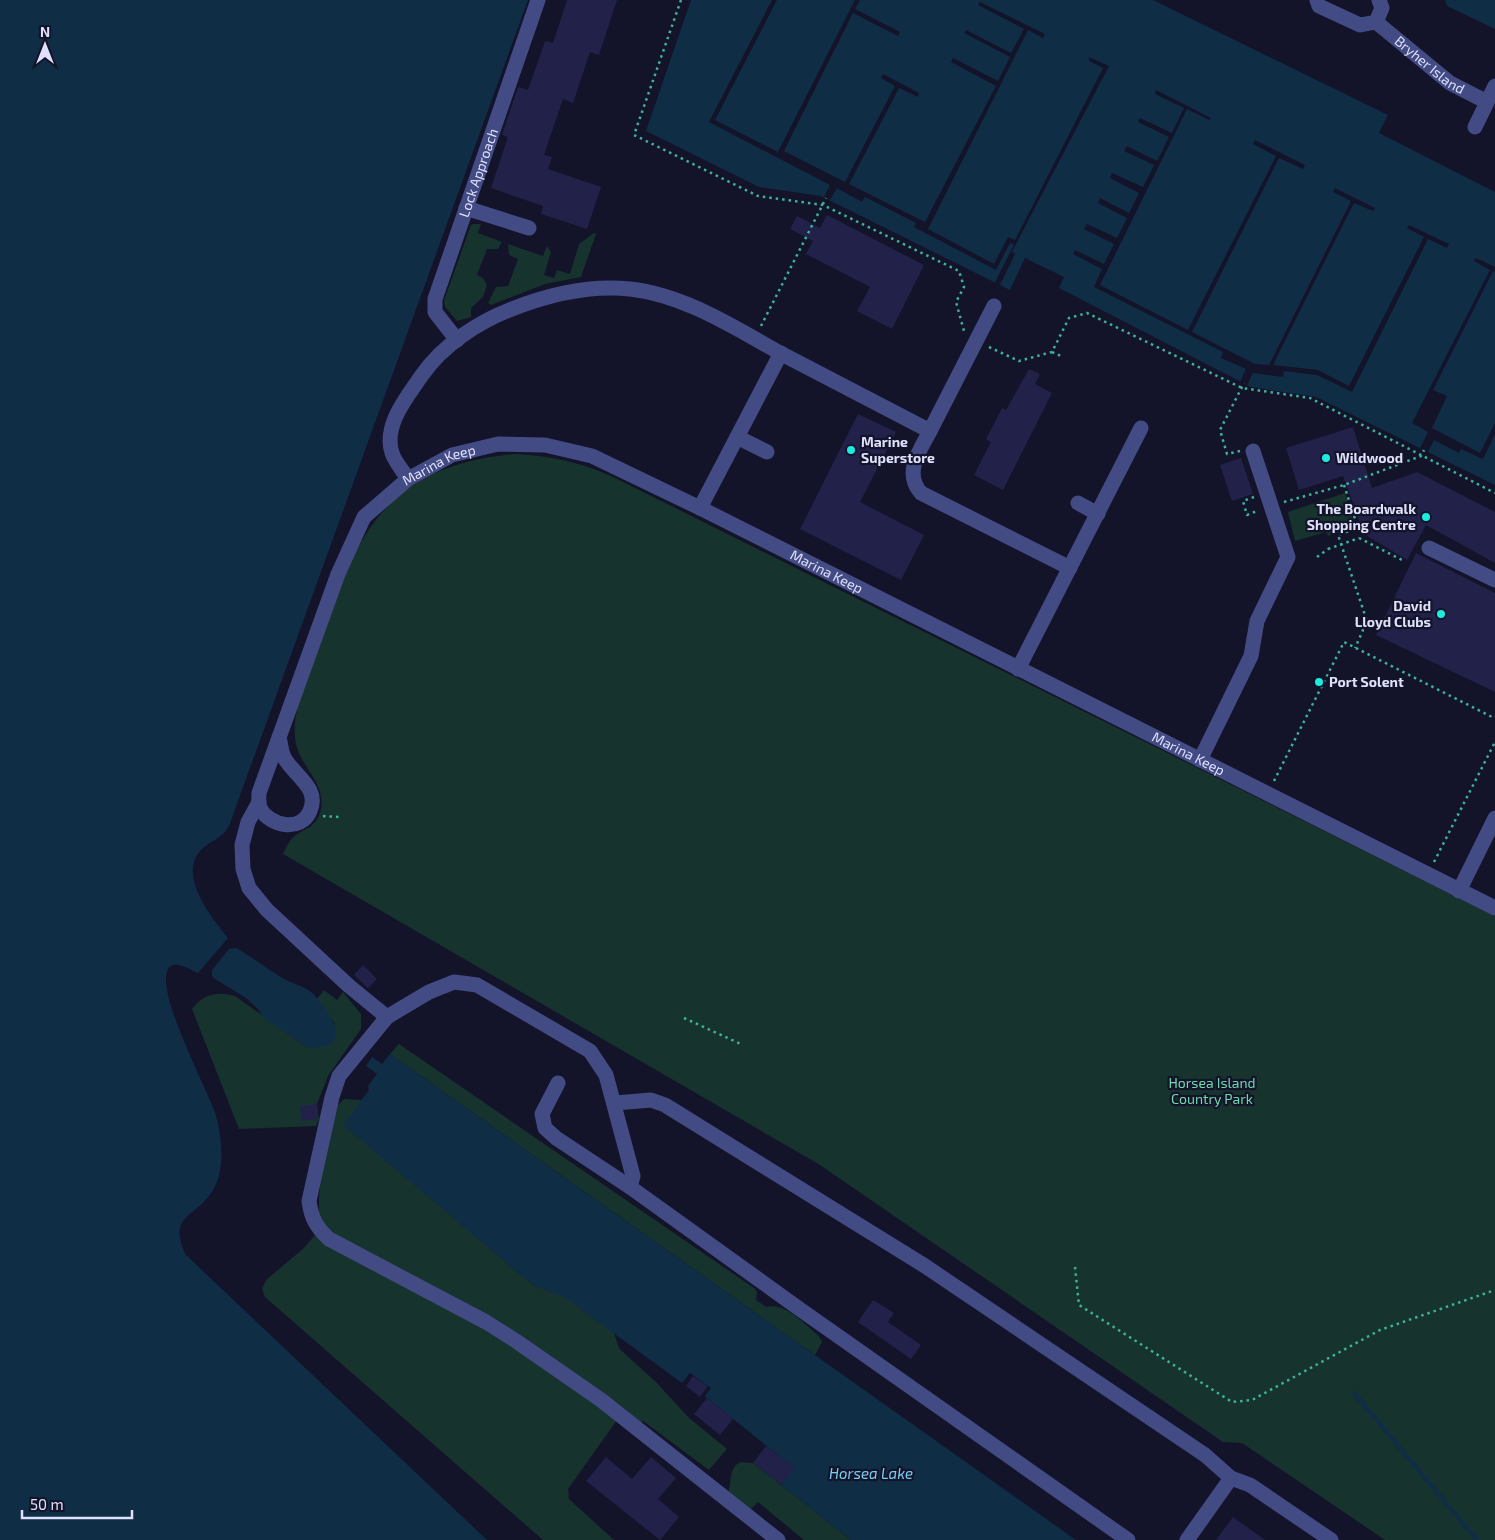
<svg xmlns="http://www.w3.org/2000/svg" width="1495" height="1540" viewBox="0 0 1495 1540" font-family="'Exo 2',sans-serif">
  <rect width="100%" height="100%" fill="#13132a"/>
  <!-- green -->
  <path fill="#17332d" d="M473,224H481L478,233L502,242L498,249H487L477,275L483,278L487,285L483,297L471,308V317L457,321L445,307L444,300L471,225Z
    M594,233L596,234L581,277L545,284L491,305L488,303L496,287L508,286L518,259L509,255L508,244L543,256L547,246L551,252L544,275L554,278L557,270L570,274L579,244Z
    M516,454C551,456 581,462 613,477L1495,916V1540H1385L1242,1443L1223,1442L820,1165L283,854C286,848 290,838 296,835C305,829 316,826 320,813C329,782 297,767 295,737C292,709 309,676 318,650C354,537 384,465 516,454Z
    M1345,493L1354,522L1349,529L1328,536L1326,532L1295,541L1288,512Z
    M324,990L337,1000L343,992L361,1014V1029L328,1076L317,1104L319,1119L316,1126L239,1129L192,1009C204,994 216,991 235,996L307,1047L335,1024L317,999Z
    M399,1044L754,1288L757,1292L756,1300L766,1307C786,1302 804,1324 819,1336L822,1342L815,1355L390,1054Z
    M344,1099L362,1100L344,1125L533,1285L564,1296L614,1333L619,1348L625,1354L656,1382L689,1418L727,1449L709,1470L643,1421L639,1425L622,1413L568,1489L569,1499L614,1540H543L265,1297L262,1289L266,1280L304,1248L320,1229C315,1187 327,1148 336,1107Z
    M741,1462L753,1463L851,1540H804L758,1502L751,1509L728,1493C732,1482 728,1467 741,1462Z"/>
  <!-- water -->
  <path fill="#102d46" d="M0,0H528L229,826C222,839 209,841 200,851C178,877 212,918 228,938L198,973C191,970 181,963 173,965C144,975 213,1098 217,1119C222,1141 225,1170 213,1190C197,1218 166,1214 186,1255L487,1540H0Z
    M691,0H1153L1388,115L1379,133L1495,192V485L1316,397L1251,387L1059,288L1064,277L1025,258L1010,290L821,196L759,187L646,131Z
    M1445,0H1495V29L1447,6Z
    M236,948C253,957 268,970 284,979C293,984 304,986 312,993C323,1003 350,1037 326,1046C320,1048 313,1049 307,1047L265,1019L257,1008L246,998L215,979L212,976V970L229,949Z
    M390,1054L1076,1540H851L781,1485L794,1468L707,1398L705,1396L711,1388L690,1373L682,1383L564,1297L533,1285L343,1125L369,1090L368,1086L377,1074L366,1066L372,1057L382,1064Z"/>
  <!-- pier -->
  <path fill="#13132a" d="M772,0H777L715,120L778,152L855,0H860L855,9L900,32L898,36L853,13L784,151L845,182L895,86L881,78L883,74L919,93L918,97L899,88L849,184L925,222L996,86L951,62L953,58L998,81L1010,57L964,33L966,30L1011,53L1024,29L978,5L980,2L1045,34L1043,38L1028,30L928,229L994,264L1008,237L1015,240L1103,68L1089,61V57L1109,66L1015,246L1012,252L1015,254L1000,285L995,282L1014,245L1010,243L996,270L914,227L916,223L865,197L862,202L837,188L830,200L824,197L830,185L709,122Z
    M1156,90L1211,118L1209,120L1187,109L1100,285L1188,330L1276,156L1253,144L1255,140L1305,165L1303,169L1279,158L1192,332L1255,364L1269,365L1351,201L1333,192L1335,188L1375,208L1373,211L1354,203L1273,365L1318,370L1349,386L1424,237L1407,228L1409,225L1449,244L1447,248L1428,239L1352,392L1317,375L1284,371L1283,377L1253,373L1247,385L1240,382L1246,369L1221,358L1223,352L1094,287L1102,269L1073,254L1075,250L1104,264L1114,244L1084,229L1087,224L1117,238L1127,218L1098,203L1100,198L1129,213L1139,193L1110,178L1112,173L1143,187L1154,165L1124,151L1127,146L1157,161L1169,137L1138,122L1140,118L1172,133L1184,108L1155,94Z
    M1476,258L1495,267V272L1493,271L1433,390L1447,396L1432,428L1480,453L1495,423V434L1483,459L1461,449L1459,453L1434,440L1428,452L1420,448L1428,432L1412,423L1490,270L1474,261Z"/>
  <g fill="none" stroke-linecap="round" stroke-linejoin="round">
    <!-- stream -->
    <path stroke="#102d46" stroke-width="4.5" d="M1354,1393L1477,1540"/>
  </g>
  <!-- building -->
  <path fill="#222149" d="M567,0H617L599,55L590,52L573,103L563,99L544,155L552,157L548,169L601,187L587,229L541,214L543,206L491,188L508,137L502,135L518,87L528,90L545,41L553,43Z
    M827,215L924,265L892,329L857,311L870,287L806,254L813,241L790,229L797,216L820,228Z
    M1029,369L1040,374L1035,384L1052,393L1003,490L974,475L991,442L986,439L1002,408L1006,410Z
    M858,414L896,432L860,502L924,535L901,580L800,529Z
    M1353,427L1372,488L1417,472L1495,512V563L1426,525L1407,560L1364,534L1343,476L1299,490L1286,448Z
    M1241,458L1253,494L1232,501L1220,465Z
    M1416,553L1495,593V692L1376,635Z
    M363,965L377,979L368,988L354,975Z
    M317,1104L318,1119L302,1121L300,1106Z
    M873,1300L894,1313L888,1322L921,1345L911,1359L858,1322Z
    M693,1376L708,1386L700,1397L686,1386Z
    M707,1398L733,1419L720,1435L694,1414Z
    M766,1446L795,1468L781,1485L753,1463Z
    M606,1457L632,1479L651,1457L676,1478L658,1499L679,1517L660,1540L586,1481Z
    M1233,1517L1265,1540H1216Z"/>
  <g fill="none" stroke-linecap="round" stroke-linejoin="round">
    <!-- path -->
    <path stroke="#3cb398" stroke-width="2.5" stroke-dasharray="2.5 4" stroke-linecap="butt" d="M681,0L634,135L758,196L823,205L959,271L964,287L956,302L964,331
      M761,326L826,198
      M989,347L1019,361L1052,352L1069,318L1087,313L1242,388L1310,398L1495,493
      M1052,352L1063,357
      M1240,451L1227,454L1220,430L1244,383
      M1344,485L1356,522L1352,530L1338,535L1367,621L1355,648
      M1254,497L1243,501L1247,515L1257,511
      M1284,502L1344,485L1421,456L1424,450
      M1359,538L1402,560L1404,558
      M1317,557L1328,549
      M1274,781L1344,642L1494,718L1495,717
      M323,816L340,817
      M1434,862L1495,742
      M684,1018L743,1045
      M1075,1267L1079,1305L1232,1402L1252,1400L1380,1330L1495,1290"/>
    <!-- minor -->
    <g stroke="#434b84" stroke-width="15">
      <path d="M1317,0L1319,6L1360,25L1376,22L1382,8L1379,0"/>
      <path id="s1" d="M1376,22L1450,83L1487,102"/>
      <path d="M1475,127L1495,86"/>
      <path d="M466,208L529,228"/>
      <path id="s2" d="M457,340L435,312V299L538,0"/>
      <path d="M930,431C920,450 903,473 921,493L1070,568"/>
      <path d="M737,437L767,452"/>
      <path d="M408,479C403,471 395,462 392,453C383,425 407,397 422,375C443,345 478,322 512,309C550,294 590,285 630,289C685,295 735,328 782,354C831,380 881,405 930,431L994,306"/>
      <path d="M1078,503L1098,514"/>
      <path d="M700,508L781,353"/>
      <path d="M1429,548L1495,580"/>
      <path d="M1018,669L1141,428"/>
      <path id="s3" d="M279,737C281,744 281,753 285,759C295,776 320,788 310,811C301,833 269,826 260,808C258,803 259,797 259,793L338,574L364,517L408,479L452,455L498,444L545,445L592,456L700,508L1495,908"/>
      <path d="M1200,760L1251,656L1257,621L1288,557L1253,451"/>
      <path d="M259,802L248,822L242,845L243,869L249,888L267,910L349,986L387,1017"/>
      <path d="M1459,891L1495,818"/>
      <path d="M558,1083L542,1114L545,1128L556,1138L630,1187L801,1310L1128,1540"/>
      <path d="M615,1103L651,1100L665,1105L925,1266L1205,1455L1231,1478L1250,1485L1331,1540"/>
      <path d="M630,1187L633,1176L606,1075L590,1051L477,985L454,982L429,992L387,1017L339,1076L332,1097L309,1201C311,1218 317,1228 329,1239L486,1322L516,1341L601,1400L778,1540"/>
      <path d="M1187,1540L1231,1478"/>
    </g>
    <!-- path-bridge -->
    <path stroke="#3cb398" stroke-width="2.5" stroke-dasharray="2.5 4" stroke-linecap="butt" d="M1328,549L1359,538"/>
  </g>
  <!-- markers -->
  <g fill="#1becde" stroke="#13132a" stroke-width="2">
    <circle cx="851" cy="450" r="5"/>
    <circle cx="1326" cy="458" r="5"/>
    <circle cx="1426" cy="517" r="5"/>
    <circle cx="1441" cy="614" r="5"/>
    <circle cx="1319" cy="682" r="5"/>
  </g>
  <g text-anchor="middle" stroke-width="4.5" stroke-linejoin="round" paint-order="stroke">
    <!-- street labels -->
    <g font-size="14" fill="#dfe0fc" stroke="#13132a">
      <text dy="5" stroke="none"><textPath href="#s1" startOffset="69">Bryher Island</textPath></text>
      <text dy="5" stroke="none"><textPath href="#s2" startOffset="182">Lock Approach</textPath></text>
      <text dy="5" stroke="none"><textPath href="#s3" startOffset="549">Marina Keep</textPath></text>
      <text dy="5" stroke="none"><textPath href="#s3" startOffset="969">Marina Keep</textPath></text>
      <text dy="5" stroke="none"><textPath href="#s3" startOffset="1374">Marina Keep</textPath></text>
    </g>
    <!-- poi labels -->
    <g font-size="14" font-weight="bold" fill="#dfe0fc" stroke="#13132a" text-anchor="start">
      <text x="861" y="447">Marine<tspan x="861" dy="16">Superstore</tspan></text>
      <text x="1336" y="463">Wildwood</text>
      <text x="1416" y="514" text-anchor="end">The Boardwalk<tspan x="1416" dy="16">Shopping Centre</tspan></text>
      <text x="1431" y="611" text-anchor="end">David<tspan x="1431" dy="16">Lloyd Clubs</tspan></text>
      <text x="1329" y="687">Port Solent</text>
    </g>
    <!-- park labels -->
    <g font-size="14" fill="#6fd8ac" stroke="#13132a">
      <text x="1212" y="1088">Horsea Island<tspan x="1212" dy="16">Country Park</tspan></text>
    </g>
    <!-- water labels -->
    <g font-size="15" font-style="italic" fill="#76cef3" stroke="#13132a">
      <text x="871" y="1479">Horsea Lake</text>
    </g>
  </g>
  <!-- north arrow -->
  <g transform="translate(45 45)" stroke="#13132a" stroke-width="4" paint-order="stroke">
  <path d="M0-4L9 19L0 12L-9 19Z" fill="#dfe0fc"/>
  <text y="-8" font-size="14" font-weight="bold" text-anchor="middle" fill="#dfe0fc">N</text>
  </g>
  <!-- scale -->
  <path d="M22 1510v8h110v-8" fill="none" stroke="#dfe0fc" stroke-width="2.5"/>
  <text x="30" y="1510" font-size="15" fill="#dfe0fc" stroke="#13132a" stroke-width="4" paint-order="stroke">50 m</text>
</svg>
